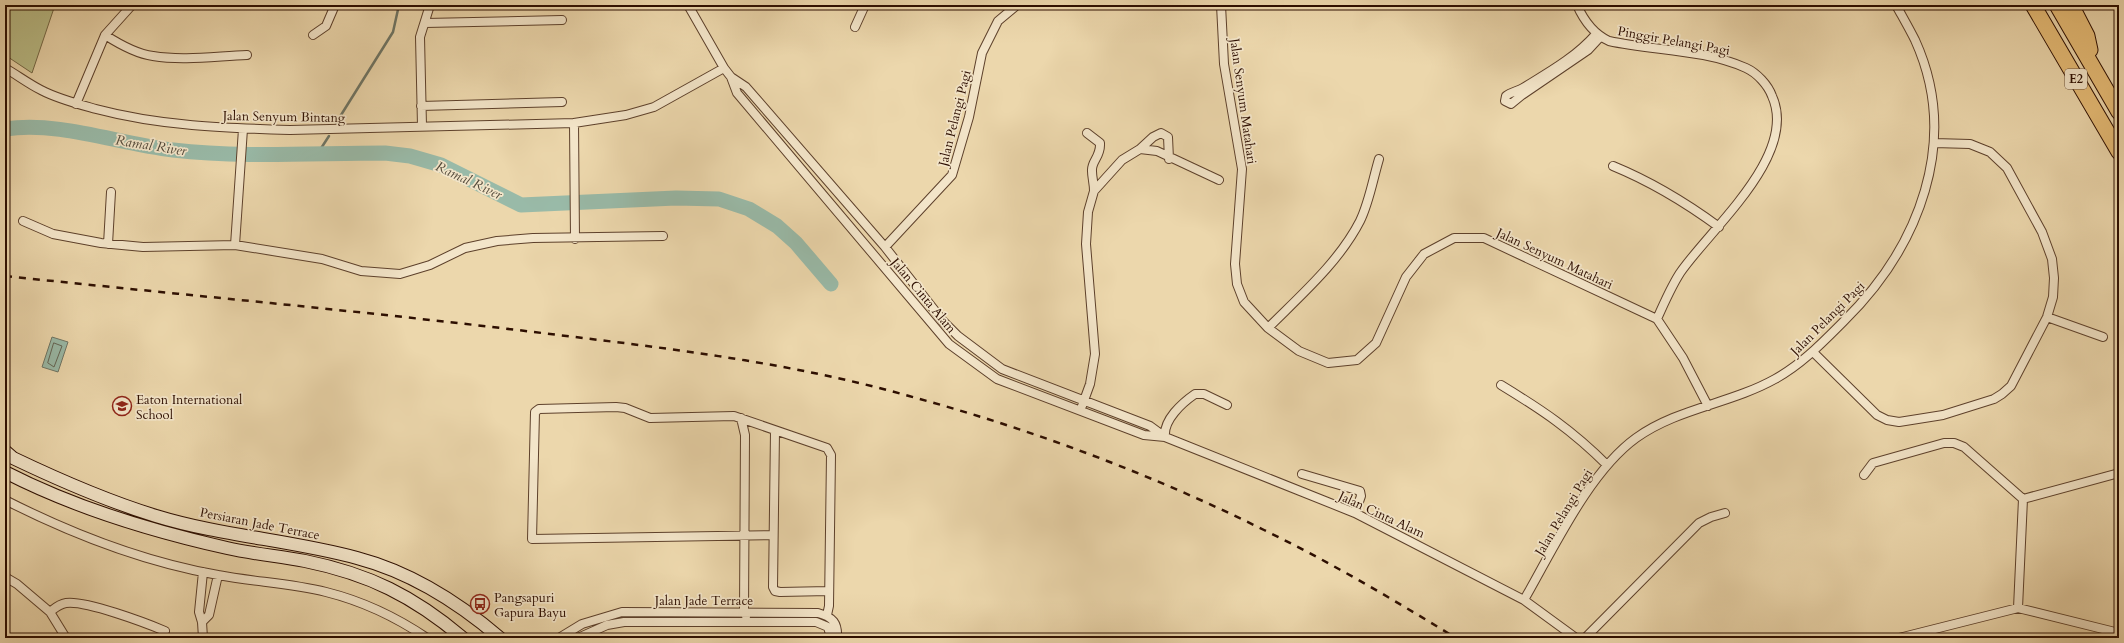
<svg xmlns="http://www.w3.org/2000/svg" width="2124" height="643" viewBox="0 0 2124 643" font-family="Cardo,serif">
  <rect width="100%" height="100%" fill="#ecd7ac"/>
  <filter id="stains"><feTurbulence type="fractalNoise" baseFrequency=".005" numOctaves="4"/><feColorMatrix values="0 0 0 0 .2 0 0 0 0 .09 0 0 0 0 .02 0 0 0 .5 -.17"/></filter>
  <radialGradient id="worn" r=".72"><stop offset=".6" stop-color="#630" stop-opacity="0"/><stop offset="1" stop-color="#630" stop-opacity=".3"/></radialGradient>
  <!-- green -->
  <path fill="#babd87" stroke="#746644" d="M5,5H55L32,73L5,55Z"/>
  <!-- water -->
  <path fill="#99baa8" stroke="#6e7565" d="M52,337L68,342L58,372L42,367Z"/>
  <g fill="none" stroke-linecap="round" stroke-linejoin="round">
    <!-- shore -->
    <path stroke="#636454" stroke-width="1" d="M54,343L62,346L54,367L48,363Z"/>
    <!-- stream -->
    <path stroke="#6e7565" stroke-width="2.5" d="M336,123L393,32L399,5
      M318,153L329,136"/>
    <!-- river -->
    <path stroke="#99baa8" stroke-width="15" d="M5,129C61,121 118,144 173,150C243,158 315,153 385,153L410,156L441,165L521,205L676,198L719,199L749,209L777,226L796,243L831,284"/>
    <!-- street casing -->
    <g stroke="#5d402b" stroke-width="10">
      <path id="street" d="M688,5L724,68L731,77L746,87L885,247L943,321L958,336L1002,369L1150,426L1165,437L1355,513L1524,600L1576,638
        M1221,5L1224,64L1242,169L1235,264L1237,284L1244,302L1268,328L1299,351L1328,363L1357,360L1376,343L1406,277L1424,254L1454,238H1484L1657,319L1683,358L1708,406
        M1577,5C1584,21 1594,34 1609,41C1654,51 1703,49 1746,68C1757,73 1768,85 1772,96C1799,155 1710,229 1680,273C1671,287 1664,303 1657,319
        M425,23L562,20
        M855,27L865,5
        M1596,34C1576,57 1549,72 1523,88C1518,91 1511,92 1506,96L1505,101L1511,104L1522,95L1588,50L1600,37
        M105,35C119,44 137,54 153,56C183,61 217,56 247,55
        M313,35L326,26L335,5
        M5,68C17,75 29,84 41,90C58,99 78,104 96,109C160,126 224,128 290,130L574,123
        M731,77L737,93L949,344L997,379L1144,435L1165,437
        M76,104L105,35L132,5
        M421,106L562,102
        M422,126L420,37L430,5
        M1087,133L1100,143C1101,157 1091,161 1092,171C1092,178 1094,183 1094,191
        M1140,149L1153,137L1161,133L1168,137L1169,159
        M1613,166C1652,182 1685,202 1719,227
        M23,221L53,234L101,243L143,247L235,245L322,259L361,271L400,274L430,265L465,248L497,241L533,238L663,236
        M575,239L574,123L626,115L654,107L724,68
        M108,244L111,192
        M235,245L243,129
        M885,247L952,175L969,117L982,53L998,21L1017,5
        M2047,317L2103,337
        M1268,328C1301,295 1339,262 1360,221C1369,203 1373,179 1379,159
        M1813,352L1877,415L1887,420L1899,422L1943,415L1994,399L2002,394L2011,386L2047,317L2053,297L2054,278L2052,259L2042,232L2007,168L1990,152L1970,144L1934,143
        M1501,385C1542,410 1572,430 1607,465
        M1082,406L1090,384L1095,354L1086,244L1088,212L1094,191L1122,160L1140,149L1157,151L1219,180
        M741,418L745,435L744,612L746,616
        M775,431L773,587L775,591L780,592L829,591
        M1165,437C1163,420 1182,403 1195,394H1204L1227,405
        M1302,474L1360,491L1361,496L1355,513
        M1864,475L1873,463L1944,443H1954L1964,447L2023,499
        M5,500C72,534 144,562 218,575C254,582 290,583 326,592C362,601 396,617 427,638
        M773,535L532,539L535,412L539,409L616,407L625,408L650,418L734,416L827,448L831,455L829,606L827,615
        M5,577L17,584L50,612L66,638
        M1524,600C1554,548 1589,472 1636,438C1678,408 1730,404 1775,379C1802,364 1822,343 1844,321C1919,247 1961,141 1915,40C1909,28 1902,16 1896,5
        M2018,608L2023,499L2119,473
        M50,612C55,608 59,604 66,603C85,600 146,623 165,631
        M202,622L209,615L218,575
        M203,638L202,622L199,612L203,572
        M559,638L582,624L622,612L818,613C833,617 838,623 837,638
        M578,638L607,625L624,622H816L828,627L831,638
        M1585,638L1699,523L1711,517L1725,513
        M1899,638L2018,608L2119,633"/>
    </g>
    <!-- secondary casing -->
    <g stroke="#2d0e00" stroke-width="14">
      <path id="secondary" d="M5,451L13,458C59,480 107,501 156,516C221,536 291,540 357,558C410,572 458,602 500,638
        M5,472C75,508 151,531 227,548C253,554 279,556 305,561C369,574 413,596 463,638"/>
    </g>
    <!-- highway casing -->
    <g stroke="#2d0e00" stroke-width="17">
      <path id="highway" d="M2033,5L2119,152
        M2057,5L2119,112
        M2071,5L2087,36L2090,50"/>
    </g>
    <!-- street -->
    <use href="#street" stroke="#f3e5c9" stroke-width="8"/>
    <!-- secondary -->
    <use href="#secondary" stroke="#f3e5c9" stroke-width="12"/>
    <!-- highway -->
    <use href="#highway" stroke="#e6bc76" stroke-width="15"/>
    <!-- rail -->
    <path stroke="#2d0e00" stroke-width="2.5" stroke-dasharray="7 7" stroke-linecap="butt" d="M5,276C184,295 363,311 542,333C665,348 789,362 909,396C1031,429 1151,474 1264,530C1330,562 1394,600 1456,638"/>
  </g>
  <!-- icons -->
  <defs>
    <g id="school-ring" transform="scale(1)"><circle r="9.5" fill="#f3e5c9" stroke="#8f2418" stroke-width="1.5"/><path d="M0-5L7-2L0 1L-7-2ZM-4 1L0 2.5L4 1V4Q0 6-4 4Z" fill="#8f2418"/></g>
    <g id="bus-ring" transform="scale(1)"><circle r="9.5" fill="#f3e5c9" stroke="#8f2418" stroke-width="1.5"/><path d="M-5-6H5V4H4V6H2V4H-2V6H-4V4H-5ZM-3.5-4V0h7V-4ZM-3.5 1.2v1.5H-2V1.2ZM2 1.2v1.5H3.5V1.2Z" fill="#8f2418"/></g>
  </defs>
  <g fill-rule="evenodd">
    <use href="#school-ring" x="122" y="406"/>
    <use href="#bus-ring" x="480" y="604"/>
  </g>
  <g text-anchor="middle" stroke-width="3.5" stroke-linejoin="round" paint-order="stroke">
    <!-- shield labels -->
    <rect fill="#f3e5c9" stroke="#684e3c" stroke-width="1" x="2065" y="69" width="22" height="20" rx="3"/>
    <g font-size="12" font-weight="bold" fill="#2d0e00">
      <text x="2076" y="83">E2</text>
    </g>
    <!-- street labels -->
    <g font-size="13" fill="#2d0e00" stroke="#f3e5c9">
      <text transform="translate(1674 40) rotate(10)" y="5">Pinggir Pelangi Pagi</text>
      <text transform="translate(1244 101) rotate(82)" y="5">Jalan Senyum Matahari</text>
      <text transform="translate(284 116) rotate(1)" y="5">Jalan Senyum Bintang</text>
      <text transform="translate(954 118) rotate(-76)" y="5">Jalan Pelangi Pagi</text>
      <text transform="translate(1555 258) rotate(25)" y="5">Jalan Senyum Matahari</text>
      <text transform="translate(924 295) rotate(50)" y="5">Jalan Cinta Alam</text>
      <text transform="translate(1827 318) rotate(-45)" y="5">Jalan Pelangi Pagi</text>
      <text transform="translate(1563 512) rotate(-59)" y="5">Jalan Pelangi Pagi</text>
      <text transform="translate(1382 514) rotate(25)" y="5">Jalan Cinta Alam</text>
      <text transform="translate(260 523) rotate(11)" y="5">Persiaran Jade Terrace</text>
      <text x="704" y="605">Jalan Jade Terrace</text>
    </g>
    <!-- poi labels -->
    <g font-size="13" fill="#2d0e00" stroke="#f3e5c9" text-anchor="start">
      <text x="136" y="404">Eaton International<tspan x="136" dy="15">School</tspan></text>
      <text x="494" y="602">Pangsapuri<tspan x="494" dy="15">Gapura Bayu</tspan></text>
    </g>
    <!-- water labels -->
    <g font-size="14" font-style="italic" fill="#534a3b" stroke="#f3e5c9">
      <text transform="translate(151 145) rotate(9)" y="5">Ramal River</text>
      <text transform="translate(469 180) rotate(25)" y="5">Ramal River</text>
    </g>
  </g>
  <!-- margin -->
  <rect width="2124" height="643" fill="none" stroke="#ecd7ac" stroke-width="20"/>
  <rect x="6" y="6" width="2112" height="631" fill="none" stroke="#2d0e00" stroke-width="2"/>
  <rect x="10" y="10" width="2104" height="623" fill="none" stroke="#2d0e00"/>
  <rect width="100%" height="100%" filter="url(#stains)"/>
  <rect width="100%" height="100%" fill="url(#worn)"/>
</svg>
